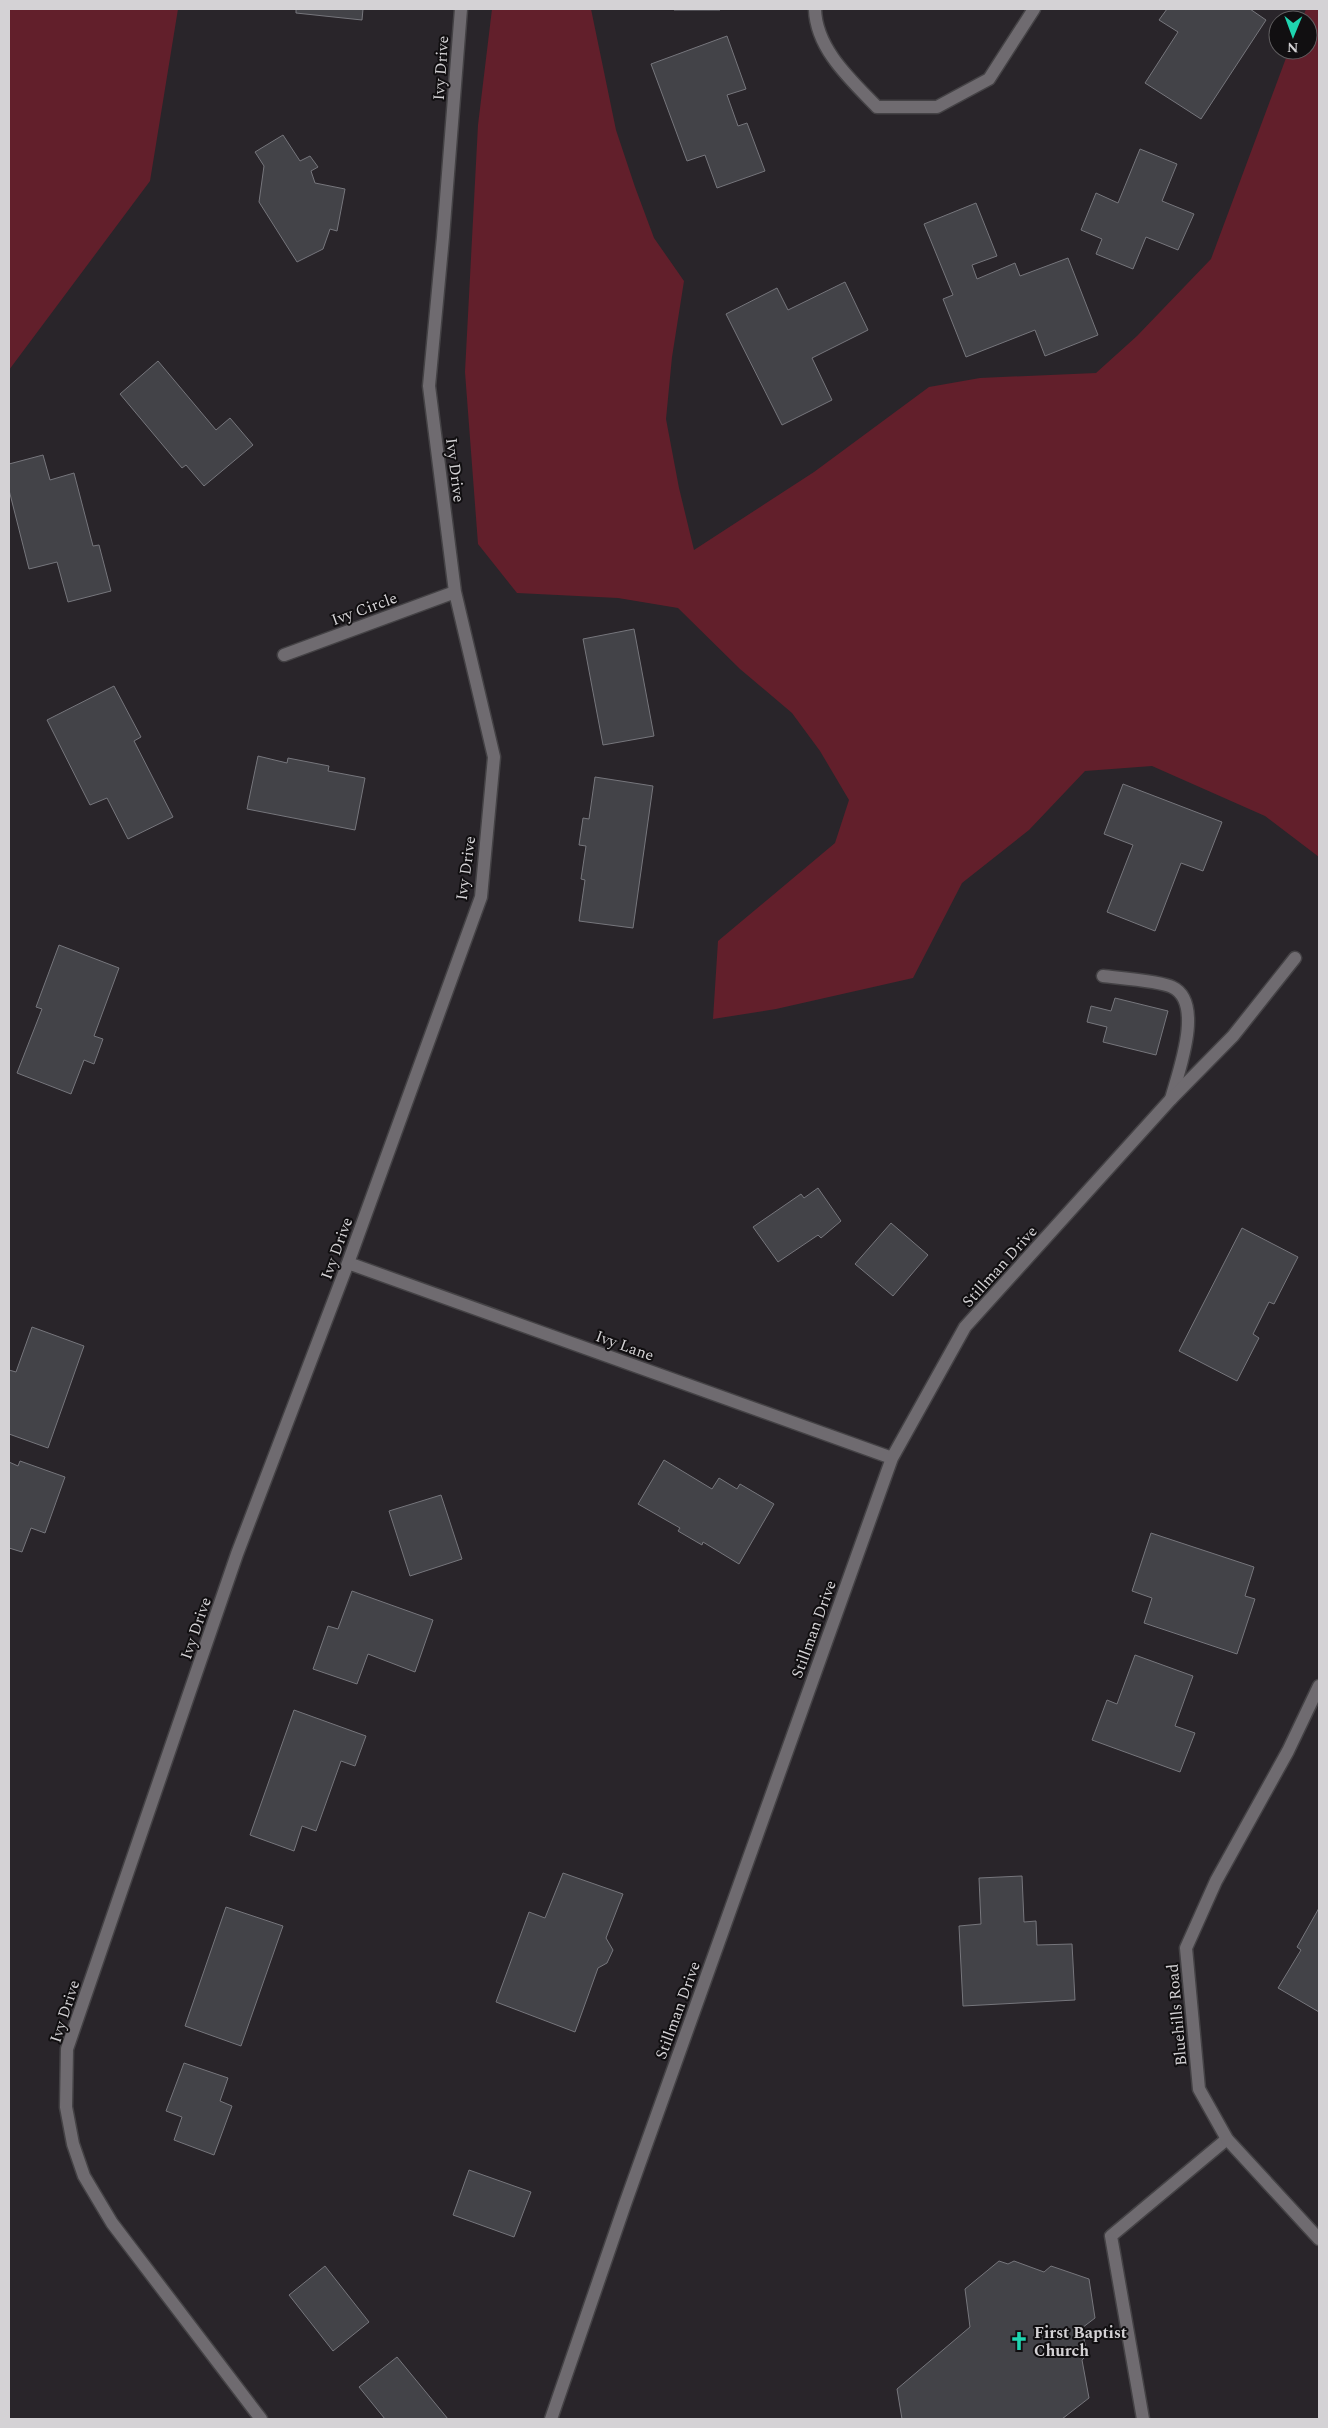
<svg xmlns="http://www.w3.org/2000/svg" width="1328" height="2428" viewBox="0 0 1328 2428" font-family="Spectral,serif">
  <rect width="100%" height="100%" fill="#29252a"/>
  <!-- green -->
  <path fill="#621f2b" d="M9,9H178L150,181L9,370Z
    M492,9H591L616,130L635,187L654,238L684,281L672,357L666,419L679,488L694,550L814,472L929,387L980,378L1096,373L1137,336L1211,259L1289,50H1308V20H1302L1306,9H1319V857L1265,816L1152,766L1085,771L1029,830L962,883L913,978L776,1009L713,1019L718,941L835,843L849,800L820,751L792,713L740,669L678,608L618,598L517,593L478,544L465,372L478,125Z"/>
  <!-- building -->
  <path fill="#434348" stroke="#76767c" d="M296,9H363L362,20L296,13Z
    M674,9H720V10H674Z
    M1167,9H1250L1266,20L1201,119L1145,83L1178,32L1159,20Z
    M727,36L746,89L727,95L738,126L747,123L765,171L717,188L705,155L687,161L651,64Z
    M283,135L300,161L310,156L318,167L311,171L315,183L345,189L337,231L330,229L323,249L297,262L259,202L264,166L255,152Z
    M1140,149L1177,164L1162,201L1194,214L1178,250L1146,237L1133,269L1096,254L1102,239L1081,230L1096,193L1118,203Z
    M976,203L997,256L972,265L977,279L1015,263L1020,276L1068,258L1098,335L1045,356L1035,330L966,357L943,299L953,295L924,224Z
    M845,282L868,330L812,358L832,400L782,425L726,314L777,288L788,310Z
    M158,361L216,430L230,418L253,445L204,486L186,465L182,468L120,394Z
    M43,455L50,480L74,473L93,546L99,545L111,591L68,602L57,562L29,569L9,490V464Z
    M634,629L654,736L603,745L583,639Z
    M114,686L141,737L134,741L173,817L128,839L107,798L90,805L47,720Z
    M258,756L287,763L288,758L329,766L328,771L365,778L355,830L247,809Z
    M595,777L653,786L633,928L579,921L585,880L581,879L586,846L579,845L583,818L589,819Z
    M1123,784L1222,822L1203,871L1181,863L1155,931L1107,912L1133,845L1104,834Z
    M59,945L119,968L94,1036L103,1039L94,1064L84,1060L71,1094L17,1073L42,1009L36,1007Z
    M1115,998L1168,1011L1156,1055L1103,1042L1107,1027L1087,1022L1091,1006L1111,1011Z
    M818,1188L841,1221L821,1238L818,1235L778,1262L753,1227L801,1194L804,1198Z
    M891,1223L928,1255L893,1296L855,1264Z
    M1242,1228L1298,1257L1274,1304L1269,1302L1253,1334L1259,1338L1237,1381L1179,1351Z
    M32,1327L84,1346L48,1448L9,1434V1370L16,1372Z
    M664,1460L712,1489L719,1478L737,1489L740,1484L774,1504L739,1564L703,1542L702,1545L678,1531L680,1528L638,1504Z
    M20,1461L65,1477L45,1533L31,1528L22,1552L9,1548V1462L18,1466Z
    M441,1495L462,1559L410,1576L389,1511Z
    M1151,1533L1254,1567L1245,1596L1255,1599L1237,1654L1144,1623L1152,1598L1132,1591Z
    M352,1591L433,1620L415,1672L368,1654L357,1684L313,1669L328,1626L338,1629Z
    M1135,1655L1193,1676L1175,1726L1195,1733L1180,1772L1092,1740L1107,1700L1117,1704Z
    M294,1710L366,1736L355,1766L341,1761L316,1831L302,1826L294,1851L250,1835Z
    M563,1873L623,1894L606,1938L613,1950L607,1963L598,1968L575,2032L496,2002L529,1912L545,1918Z
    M1022,1876L1024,1922L1036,1921L1037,1945L1072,1944L1075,2000L963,2006L959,1926L981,1924L979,1878Z
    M226,1907L283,1926L241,2046L185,2026Z
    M1319,1908V2012L1278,1988L1301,1950L1297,1947Z
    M184,2063L228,2078L220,2101L232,2106L214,2155L174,2140L182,2117L166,2111Z
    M469,2170L531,2192L514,2237L453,2215Z
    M999,2261L1008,2264L1014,2261L1044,2272L1051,2266L1089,2279L1095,2318L1082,2328L1087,2355L1082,2360L1089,2398L1062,2419H902L897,2389L970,2327L965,2289Z
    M325,2266L369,2322L333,2351L289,2295Z
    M397,2357L448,2419H385L359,2387Z"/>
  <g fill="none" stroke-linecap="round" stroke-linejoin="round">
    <!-- service casing -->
    <g stroke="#444245" stroke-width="15">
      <path id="service" d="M1103,976C1119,978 1161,981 1172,987C1205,1002 1178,1073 1171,1099
        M1143,2419L1111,2236L1227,2139"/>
    </g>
    <!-- minor casing -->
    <g stroke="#444245" stroke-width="15">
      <path id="minor" d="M815,9C816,49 851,80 877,107H937L989,79L1034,9
        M284,655L455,592
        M348,1263L892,1458
        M1319,1686L1288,1751L1216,1881L1186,1948L1199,2089L1227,2139L1319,2239
        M261,2419L112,2223L84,2176L73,2144L66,2107L67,2049L237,1554L348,1263L481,897L494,757L455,592L429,386L443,237L461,9
        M551,2419L625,2204L892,1458L965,1327L1171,1099L1233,1036L1295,958"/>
    </g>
    <!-- service -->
    <use href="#service" stroke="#6f6b70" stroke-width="12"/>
    <!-- minor -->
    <use href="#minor" stroke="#6f6b70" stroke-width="12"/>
  </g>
  <!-- icons -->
  <defs>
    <g id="church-bare" transform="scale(1.5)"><path d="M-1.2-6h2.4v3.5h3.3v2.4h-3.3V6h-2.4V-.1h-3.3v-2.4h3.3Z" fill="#1fd5b0" stroke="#110f11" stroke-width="2.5" paint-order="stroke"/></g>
  </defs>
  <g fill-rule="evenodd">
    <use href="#church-bare" x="1019" y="2341"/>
  </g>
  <g text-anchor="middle" stroke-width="4" stroke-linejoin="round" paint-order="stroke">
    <!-- street labels -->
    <g font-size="16" fill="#d4d2d5" stroke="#110f11">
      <text transform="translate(440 68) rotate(-86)" y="6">Ivy Drive</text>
      <text transform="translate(456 470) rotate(83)" y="6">Ivy Drive</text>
      <text transform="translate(364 608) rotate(-20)" y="6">Ivy Circle</text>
      <text transform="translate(465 868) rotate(-82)" y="6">Ivy Drive</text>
      <text transform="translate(336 1248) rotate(-70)" y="6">Ivy Drive</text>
      <text transform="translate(999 1266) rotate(-48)" y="6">Stillman Drive</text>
      <text transform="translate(625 1345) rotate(20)" y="6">Ivy Lane</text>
      <text transform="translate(195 1628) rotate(-71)" y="6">Ivy Drive</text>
      <text transform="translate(813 1629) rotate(-70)" y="6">Stillman Drive</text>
      <text transform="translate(677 2010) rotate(-70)" y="6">Stillman Drive</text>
      <text transform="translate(64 2011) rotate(-72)" y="6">Ivy Drive</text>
      <text transform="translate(1176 2015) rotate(-95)" y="6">Bluehills Road</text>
    </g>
    <!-- poi labels -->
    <g font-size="16" font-weight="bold" fill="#d4d2d5" stroke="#110f11" text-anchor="start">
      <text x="1034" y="2338">First Baptist<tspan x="1034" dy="18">Church</tspan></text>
    </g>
  </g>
  <!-- border -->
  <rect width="1328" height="2428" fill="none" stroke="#d4d2d5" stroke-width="20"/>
  <!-- north arrow -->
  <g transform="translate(1293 35) rotate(181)"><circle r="24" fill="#110f11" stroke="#5f5d5f"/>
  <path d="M0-4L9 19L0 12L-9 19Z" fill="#1fd5b0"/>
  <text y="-8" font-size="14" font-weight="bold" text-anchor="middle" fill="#d4d2d5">N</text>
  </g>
</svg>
